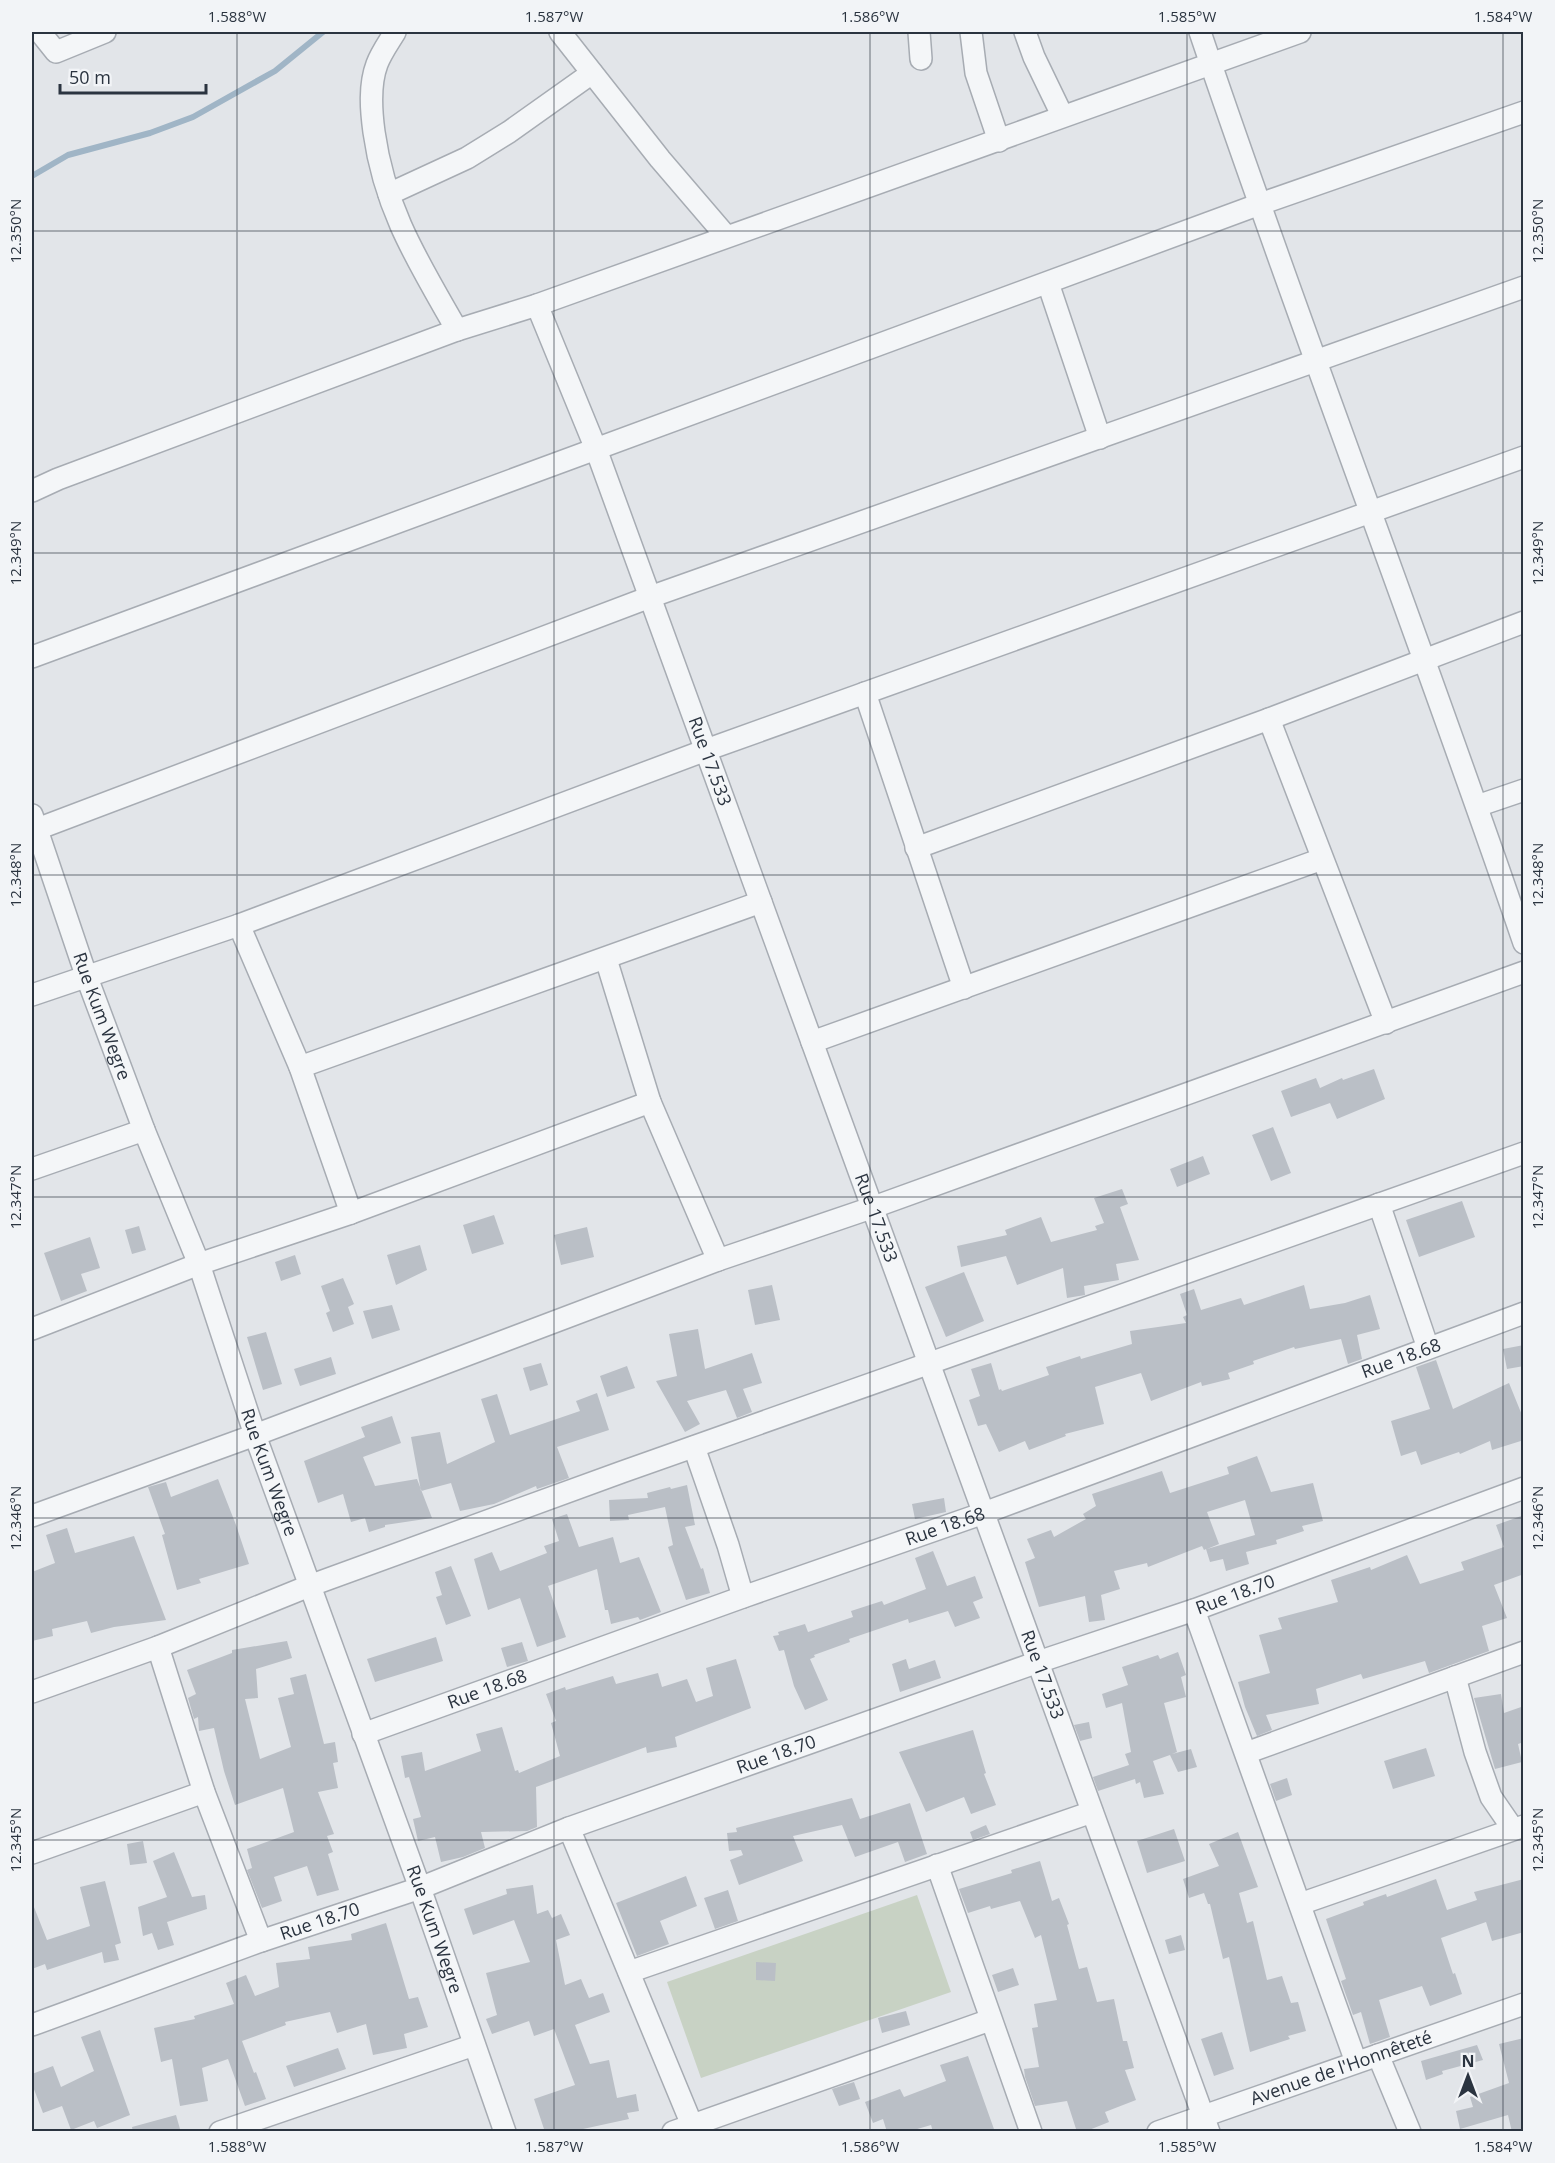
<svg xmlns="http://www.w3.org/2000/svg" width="1555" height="2163" viewBox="0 0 1555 2163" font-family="'Open Sans',sans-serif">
  <rect width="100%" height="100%" fill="#e2e5e9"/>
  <!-- green -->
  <path fill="#c8d2c4" d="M917,1895L951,1992L701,2078L667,1982Z"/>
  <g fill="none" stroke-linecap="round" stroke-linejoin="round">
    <!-- stream -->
    <path stroke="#a0b5c6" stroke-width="6" d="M32,176L68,155L150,133L193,117L275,71L323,32"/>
  </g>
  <!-- building -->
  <path fill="#babfc6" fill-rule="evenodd" d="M1374,1069L1385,1099L1337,1119L1330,1103L1291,1117L1281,1091L1316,1078L1320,1088L1342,1078L1343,1080Z
    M1273,1127L1291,1173L1271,1181L1252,1135Z
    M1203,1156L1210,1174L1177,1187L1170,1169Z
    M1122,1189L1128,1204L1120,1207L1139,1260L1116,1264L1119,1280L1084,1286L1085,1295L1067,1298L1063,1268L1017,1285L1006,1256L961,1267L957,1246L1007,1235L1005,1230L1041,1217L1051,1242L1097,1230L1095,1226L1104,1223L1094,1198Z
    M1462,1201L1475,1237L1419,1257L1406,1220Z
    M494,1215L504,1244L472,1254L463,1225Z
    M139,1226L146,1250L132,1254L125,1230Z
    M587,1227L594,1257L561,1265L554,1235Z
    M90,1237L100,1268L81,1274L87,1291L61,1301L44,1253Z
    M420,1245L427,1270L396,1285L387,1255Z
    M295,1255L301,1274L281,1281L275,1262Z
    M964,1272L984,1321L946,1337L925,1287Z
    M343,1278L354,1304L348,1307L354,1324L333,1332L326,1313L330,1311L321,1286Z
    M772,1285L780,1320L755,1325L748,1290Z
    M1304,1285L1310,1309L1345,1303L1370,1295L1380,1329L1357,1335L1362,1359L1348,1364L1341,1339L1295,1349L1294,1347L1253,1361L1254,1364L1228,1373L1230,1379L1202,1386L1201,1382L1151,1401L1141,1373L1095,1387L1104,1424L1065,1434L1066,1436L1029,1450L1025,1441L999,1452L986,1424L978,1426L969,1400L980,1396L971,1369L991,1363L999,1390L1001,1389L1002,1391L1049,1375L1046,1367L1080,1356L1081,1359L1132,1344L1130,1331L1186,1323L1183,1317L1187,1315L1180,1294L1194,1289L1201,1310L1241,1298L1244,1305Z
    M392,1305L400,1330L372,1339L363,1311Z
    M698,1329L705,1369L752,1353L762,1383L743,1389L752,1412L737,1418L726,1390L687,1401L700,1424L685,1432L656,1381L677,1376L669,1334Z
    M266,1332L282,1384L263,1390L247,1337Z
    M1524,1345V1366L1507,1369L1503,1349Z
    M331,1357L336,1374L300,1386L294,1369Z
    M1436,1360L1453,1409L1509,1383L1524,1420V1440L1492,1450L1490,1441L1460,1454L1459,1452L1421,1465L1416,1451L1401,1456L1391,1421L1430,1409L1416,1367Z
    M541,1363L548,1385L530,1391L523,1368Z
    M627,1366L635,1388L607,1397L600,1376Z
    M597,1393L609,1430L557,1447L569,1478L537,1489L536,1486L494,1504L460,1511L451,1483L421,1491L411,1437L440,1432L447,1464L495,1442L481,1399L497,1394L510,1435L580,1411L576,1401Z
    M392,1416L401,1443L363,1457L375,1486L417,1479L432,1518L385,1525V1527L369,1532L365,1518L351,1522L343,1494L318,1503L304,1461L365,1437L361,1427Z
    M1257,1456L1271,1492L1313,1483L1323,1521L1302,1526L1304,1531L1276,1540L1277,1544L1246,1552L1249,1564L1226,1571L1223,1559L1210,1562L1206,1549L1204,1550L1202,1546L1148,1567L1147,1563L1114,1571L1120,1589L1101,1595L1105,1620L1089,1622L1085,1596L1039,1607L1025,1562L1035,1558L1027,1539L1051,1530L1054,1537L1086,1519L1083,1514L1096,1506L1092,1494L1162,1471L1170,1493L1229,1474L1227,1467ZM1245,1500L1255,1535L1207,1549L1219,1544L1207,1512Z
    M218,1479L236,1525L249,1564L199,1579L201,1583L177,1590L162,1535L165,1534L148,1487L166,1482L171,1497Z
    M687,1485L695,1525L685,1527L701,1569L703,1568L710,1593L686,1600L668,1547L673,1545L665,1507L628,1515L629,1520L610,1521L609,1500L648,1498L647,1493L670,1487L671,1489Z
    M944,1498L946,1512L915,1519L912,1504Z
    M567,1514L579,1547L613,1537L620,1563L639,1557L661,1612L640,1620L638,1617L611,1624L608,1610H605L597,1569L548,1586L566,1637L537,1647L520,1598L488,1610L474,1559L492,1552L500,1571L547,1553L544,1546L559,1541L552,1519Z
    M1524,1515V1574L1494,1585L1507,1618L1482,1626L1489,1651L1429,1673L1425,1661L1363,1679L1361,1674L1316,1689L1319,1704L1266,1715L1272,1730L1257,1736L1245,1707L1238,1682L1270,1673L1259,1635L1282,1629L1278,1618L1338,1602L1331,1580L1370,1567L1371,1570L1407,1555L1420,1584L1464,1570L1461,1562L1504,1547L1496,1525Z
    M67,1528L75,1553L134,1536L166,1620L114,1627L91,1633L87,1621L52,1629L53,1636L32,1641V1572L55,1563L46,1535Z
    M933,1551L947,1586L975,1576L983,1598L973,1602L980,1618L955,1627L948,1611L909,1623L908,1619L849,1639L850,1642L814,1655L815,1657L810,1659L828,1700L805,1710L794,1686L784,1650L779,1651L773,1636L779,1635L778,1632L805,1624L808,1632L853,1617L851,1611L882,1601L884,1605L926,1589L915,1558Z
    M451,1566L471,1616L446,1625L436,1597L442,1595L435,1572Z
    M436,1637L443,1661L375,1682L367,1659Z
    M287,1641L292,1658L256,1669L258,1698L245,1699L260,1759L291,1747L278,1698L294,1694L290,1678L306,1674L324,1744L335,1742L338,1762L333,1763L338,1788L318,1792L334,1834L327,1836L333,1852L328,1854L339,1890L317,1896L307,1866L274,1877L282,1901L262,1908L247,1870L252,1868L247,1849L294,1832L283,1788L235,1805L224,1771L214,1728L199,1731L198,1717L194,1719L188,1698L196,1694L187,1670L232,1653V1650Z
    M522,1642L528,1661L507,1667L501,1648Z
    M1178,1652L1186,1675L1181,1677L1186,1697L1164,1703L1177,1752L1172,1754L1191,1749L1197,1767L1178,1772L1170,1755L1153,1761L1164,1794L1144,1798L1140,1782L1136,1784L1135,1779L1098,1791L1093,1777L1129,1765L1125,1754L1131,1752L1122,1703L1106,1708L1102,1694L1128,1685L1122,1667L1158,1655L1160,1659Z
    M736,1659L751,1708L675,1737L677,1747L647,1753L646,1747L536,1787L537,1827L527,1831L481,1832L485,1848L463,1857L441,1862L435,1837L418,1841L413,1819L421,1817L409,1777L405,1778L401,1756L422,1752L425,1771L481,1751L476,1734L502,1727L515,1771L518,1770L519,1773L560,1756L551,1723L556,1721L546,1694L565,1687L566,1690L613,1676L616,1684L658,1673L662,1687L687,1679L696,1702L713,1696L706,1668Z
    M906,1659L909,1669L935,1660L941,1678L900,1692L892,1664Z
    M1501,1694L1504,1713L1524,1706V1742L1518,1744L1522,1762L1495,1769L1474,1698Z
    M1089,1722L1092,1738L1080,1741L1074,1725Z
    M973,1730L986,1773L984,1774L996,1805L971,1814L964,1797L926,1812L899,1752Z
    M1426,1748L1435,1776L1393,1789L1384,1761Z
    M1287,1778L1292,1795L1276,1801L1270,1784Z
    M852,1798L860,1819L910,1803L927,1854L905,1862L898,1842L855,1857L842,1825L793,1836L803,1861L739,1885L730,1860L743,1855L741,1850L729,1851L727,1833L737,1832L736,1828Z
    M986,1825L990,1834L973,1840L970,1832Z
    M1174,1829L1185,1861L1147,1873L1137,1841Z
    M1238,1832L1258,1887L1239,1893L1247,1923L1253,1921L1267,1980L1282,1976L1291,2003L1298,2002L1306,2031L1288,2036L1290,2039L1250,2052L1229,1957L1223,1959L1210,1904H1208L1204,1893L1189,1898L1183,1879L1219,1866L1209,1844Z
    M143,1841L147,1863L130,1865L127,1844Z
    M174,1852L192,1897L205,1895L207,1909L167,1922L174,1945L158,1950L152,1933L143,1936L138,1907L167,1897L153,1861Z
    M1040,1861L1052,1901L1059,1898L1069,1924L1067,1925L1079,1969L1087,1967L1097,2002L1114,1999L1123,2041H1127L1134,2068L1125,2070L1136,2100L1105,2112L1109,2122L1084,2132H1077L1067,2101L1035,2106L1025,2077L1024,2069L1039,2067L1032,2028L1038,2027L1034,2004L1057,2000L1041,1935L1035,1938L1020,1901L991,1909L990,1906L968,1913L959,1889L1012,1873L1011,1870Z
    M686,1876L697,1906L660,1921L669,1944L637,1956L616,1903Z
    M1436,1879L1447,1910L1477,1900L1474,1892L1524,1879V1932L1492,1941L1486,1922L1441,1938L1453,1974L1455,1973L1462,1994L1430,2006L1422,1986L1379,2000L1390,2037L1370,2044L1361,2012L1353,2015L1341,1981L1346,1979L1326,1919L1364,1905L1363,1902L1386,1894L1387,1897Z
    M105,1881L121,1943L115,1945L119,1960L104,1963L102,1952L47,1970L45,1964L32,1969V1902L47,1940L90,1926L80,1887Z
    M533,1885L537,1914L548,1910L552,1918L561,1914L570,1935L556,1940L565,1985L581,1979L589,1998L603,1993L610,2012L575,2025L590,2064L609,2060L617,2098L636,2094L639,2111L627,2113L629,2119L583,2129L584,2132H545L534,2099L575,2085L554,2029L534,2036L529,2021L492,2034L486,2019L497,2015L486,1973L530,1962L514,1920L473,1935L464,1909L507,1894L506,1889Z
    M728,1890L738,1921L715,1929L704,1898Z
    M386,1923L409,1999L418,1997L428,2027L404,2034L407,2048L373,2055L366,2024L337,2033L330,2012L285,2022L286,2025L242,2041L254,2073L256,2072L266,2099L245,2106L228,2059L202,2068L208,2101L180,2106L172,2059L161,2062L154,2028L195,2019L194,2016L234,2004L226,1983L246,1975L255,1996L279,1987L276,1963L310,1959L308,1947L352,1940L351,1934Z
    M1181,1935L1185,1950L1169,1954L1165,1940Z
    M756,1962L776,1963L775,1981L756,1980Z
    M1013,1968L1019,1985L998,1992L992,1975Z
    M906,2011L910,2025L882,2033L878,2018Z
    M100,2030L130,2115L97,2128L94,2121L71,2130L62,2106L43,2113L32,2084V2074L53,2066L61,2087L94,2071L81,2037Z
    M1222,2032L1234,2069L1214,2076L1201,2039Z
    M1524,2038V2132H1512L1508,2115L1460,2129L1456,2111L1473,2107L1470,2097L1509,2083L1499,2044Z
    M1477,2045L1483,2060L1442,2071L1443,2074L1426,2080L1421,2061Z
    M338,2048L346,2069L294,2087L286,2066Z
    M968,2056L995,2132H933L931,2125L907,2132H887L883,2119L873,2123L865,2102L900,2089L904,2097L946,2081L940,2065Z
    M854,2082L860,2099L839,2106L832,2089Z
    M176,2115L180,2129L171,2132H133L132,2127Z"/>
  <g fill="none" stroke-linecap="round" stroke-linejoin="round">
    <!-- minor casing -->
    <g stroke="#a7acb3" stroke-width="24">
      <g id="minor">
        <path d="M40,32L56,52L105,32"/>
        <path d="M395,32C389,42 381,53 377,64C369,85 371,110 374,132C385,211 419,263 457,330"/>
        <path d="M560,32L660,159L726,236"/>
        <path d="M919,32L921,59"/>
        <path d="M971,32L976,73L999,141"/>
        <path d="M1025,32L1034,57L1062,115"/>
        <path d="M1200,32C1303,337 1420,638 1524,943"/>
        <path d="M389,194L467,158L509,132L592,73"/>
        <path d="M1048,283L1100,438"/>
        <path id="s1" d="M537,305L596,449L1209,2132"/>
        <path d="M32,491L58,479L457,330L537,305L1300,32"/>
        <path d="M32,657L1260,204L1524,112"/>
        <path d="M865,693L964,988"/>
        <path d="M1269,719L1386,1023"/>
        <path d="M1477,806L1524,790"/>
        <path id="s2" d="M32,815L86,975L144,1130L199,1264L255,1435L420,1888L505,2132"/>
        <path d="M32,831L650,597L1524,287"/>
        <path d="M916,848L1269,719L1524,622"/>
        <path d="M239,925L300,1067L351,1213"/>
        <path d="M606,959L650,1102L718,1260"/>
        <path d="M32,995L239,925L706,750L1524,457"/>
        <path d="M812,1042L1322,859"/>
        <path d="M300,1067L761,902"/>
        <path d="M32,1169L144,1130"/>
        <path d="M1379,1204L1428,1348"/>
        <path d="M32,1329L199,1264L351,1213L650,1102"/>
        <path d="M694,1447L728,1545L743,1597"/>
        <path d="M32,1516L255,1435L718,1260L871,1208L1524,972"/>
        <path d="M1194,1610L1356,2062"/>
        <path d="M158,1647L204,1792L261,1941"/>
        <path d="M1455,1677L1475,1752L1491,1797L1513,1829"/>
        <path d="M32,1692L158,1647L309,1586L622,1472L1524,1153"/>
        <path id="s3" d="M363,1734L743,1597L984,1513L1524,1313"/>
        <path d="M1246,1753L1524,1652"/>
        <path d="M569,1828L692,2125"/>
        <path d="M32,1853L204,1792"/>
        <path d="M937,1865L1031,2132"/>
        <path d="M1300,1904L1524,1826"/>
        <path d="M629,1972L1092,1812"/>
        <path id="s4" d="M32,2025L261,1941L420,1888L569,1828L1038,1662L1194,1610L1524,1488"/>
        <path d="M1378,2055L1410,2132"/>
        <path d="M220,2132L474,2045"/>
        <path d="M673,2132L990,2020"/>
        <path id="s5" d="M1158,2132L1524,2004"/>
      </g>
    </g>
    <!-- minor -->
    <use href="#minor" stroke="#f4f6f8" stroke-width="21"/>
  </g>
  <!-- ticks -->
  <path fill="none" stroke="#2b3440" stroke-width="1.5" stroke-opacity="0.45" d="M237,32V2132M554,32V2132M870,32V2132M1187,32V2132M1503,32V2132M32,231H1524M32,553H1524M32,875H1524M32,1197H1524M32,1518H1524M32,1840H1524"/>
  <g text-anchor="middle" stroke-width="5" stroke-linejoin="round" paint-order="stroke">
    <!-- street labels -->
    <g font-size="18" fill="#2b3440" stroke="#f2f4f7">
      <text dy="6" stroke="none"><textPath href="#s1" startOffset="488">Rue 17.533</textPath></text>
      <text dy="6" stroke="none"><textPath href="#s2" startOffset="213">Rue Kum Wegre</textPath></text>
      <text dy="6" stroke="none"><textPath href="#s1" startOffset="974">Rue 17.533</textPath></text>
      <text dy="6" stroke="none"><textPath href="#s3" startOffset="1104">Rue 18.68</textPath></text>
      <text dy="6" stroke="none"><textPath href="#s2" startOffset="699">Rue Kum Wegre</textPath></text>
      <text dy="6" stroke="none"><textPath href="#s3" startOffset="618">Rue 18.68</textPath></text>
      <text dy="6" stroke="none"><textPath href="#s4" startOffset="1278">Rue 18.70</textPath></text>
      <text dy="6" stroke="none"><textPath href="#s1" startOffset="1460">Rue 17.533</textPath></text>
      <text dy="6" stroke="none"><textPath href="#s3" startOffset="132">Rue 18.68</textPath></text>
      <text dy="6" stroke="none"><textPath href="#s4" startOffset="792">Rue 18.70</textPath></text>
      <text dy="6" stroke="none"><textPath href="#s4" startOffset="306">Rue 18.70</textPath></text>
      <text dy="6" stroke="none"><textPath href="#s2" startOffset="1185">Rue Kum Wegre</textPath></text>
      <text dy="6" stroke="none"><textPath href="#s5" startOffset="194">Avenue de l'Honnêteté</textPath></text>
    </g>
  </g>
  <!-- border -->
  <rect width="1555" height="2163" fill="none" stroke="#f2f4f7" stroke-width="66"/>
  <!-- north arrow -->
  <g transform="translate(1468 2076)" stroke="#f2f4f7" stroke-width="4.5" paint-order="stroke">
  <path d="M0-4.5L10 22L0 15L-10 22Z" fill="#2b3440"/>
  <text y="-9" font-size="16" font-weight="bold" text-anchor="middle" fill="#2b3440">N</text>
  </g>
  <!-- scale -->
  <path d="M60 84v9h146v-9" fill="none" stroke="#2b3440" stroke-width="3"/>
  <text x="69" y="84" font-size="18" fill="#2b3440" stroke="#f2f4f7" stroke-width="4.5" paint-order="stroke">50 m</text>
  <rect x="33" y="33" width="1489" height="2097" fill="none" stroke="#2b3440" stroke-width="2"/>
  <g font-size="15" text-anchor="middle" fill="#2b3440">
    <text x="237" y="22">1.588°W</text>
    <text x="554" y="22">1.587°W</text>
    <text x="870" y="22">1.586°W</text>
    <text x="1187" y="22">1.585°W</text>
    <text x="1503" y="22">1.584°W</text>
    <text transform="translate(16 231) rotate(-90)" y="5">12.350°N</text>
    <text transform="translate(1538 231) rotate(-90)" y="5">12.350°N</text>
    <text transform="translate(16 553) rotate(-90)" y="5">12.349°N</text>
    <text transform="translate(1538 553) rotate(-90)" y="5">12.349°N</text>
    <text transform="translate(16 875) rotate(-90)" y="5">12.348°N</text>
    <text transform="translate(1538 875) rotate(-90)" y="5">12.348°N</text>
    <text transform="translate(16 1197) rotate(-90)" y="5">12.347°N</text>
    <text transform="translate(1538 1197) rotate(-90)" y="5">12.347°N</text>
    <text transform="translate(16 1518) rotate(-90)" y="5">12.346°N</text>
    <text transform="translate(1538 1518) rotate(-90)" y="5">12.346°N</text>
    <text transform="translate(16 1840) rotate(-90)" y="5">12.345°N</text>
    <text transform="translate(1538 1840) rotate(-90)" y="5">12.345°N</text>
    <text x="237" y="2152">1.588°W</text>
    <text x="554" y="2152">1.587°W</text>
    <text x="870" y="2152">1.586°W</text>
    <text x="1187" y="2152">1.585°W</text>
    <text x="1503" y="2152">1.584°W</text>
  </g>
</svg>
